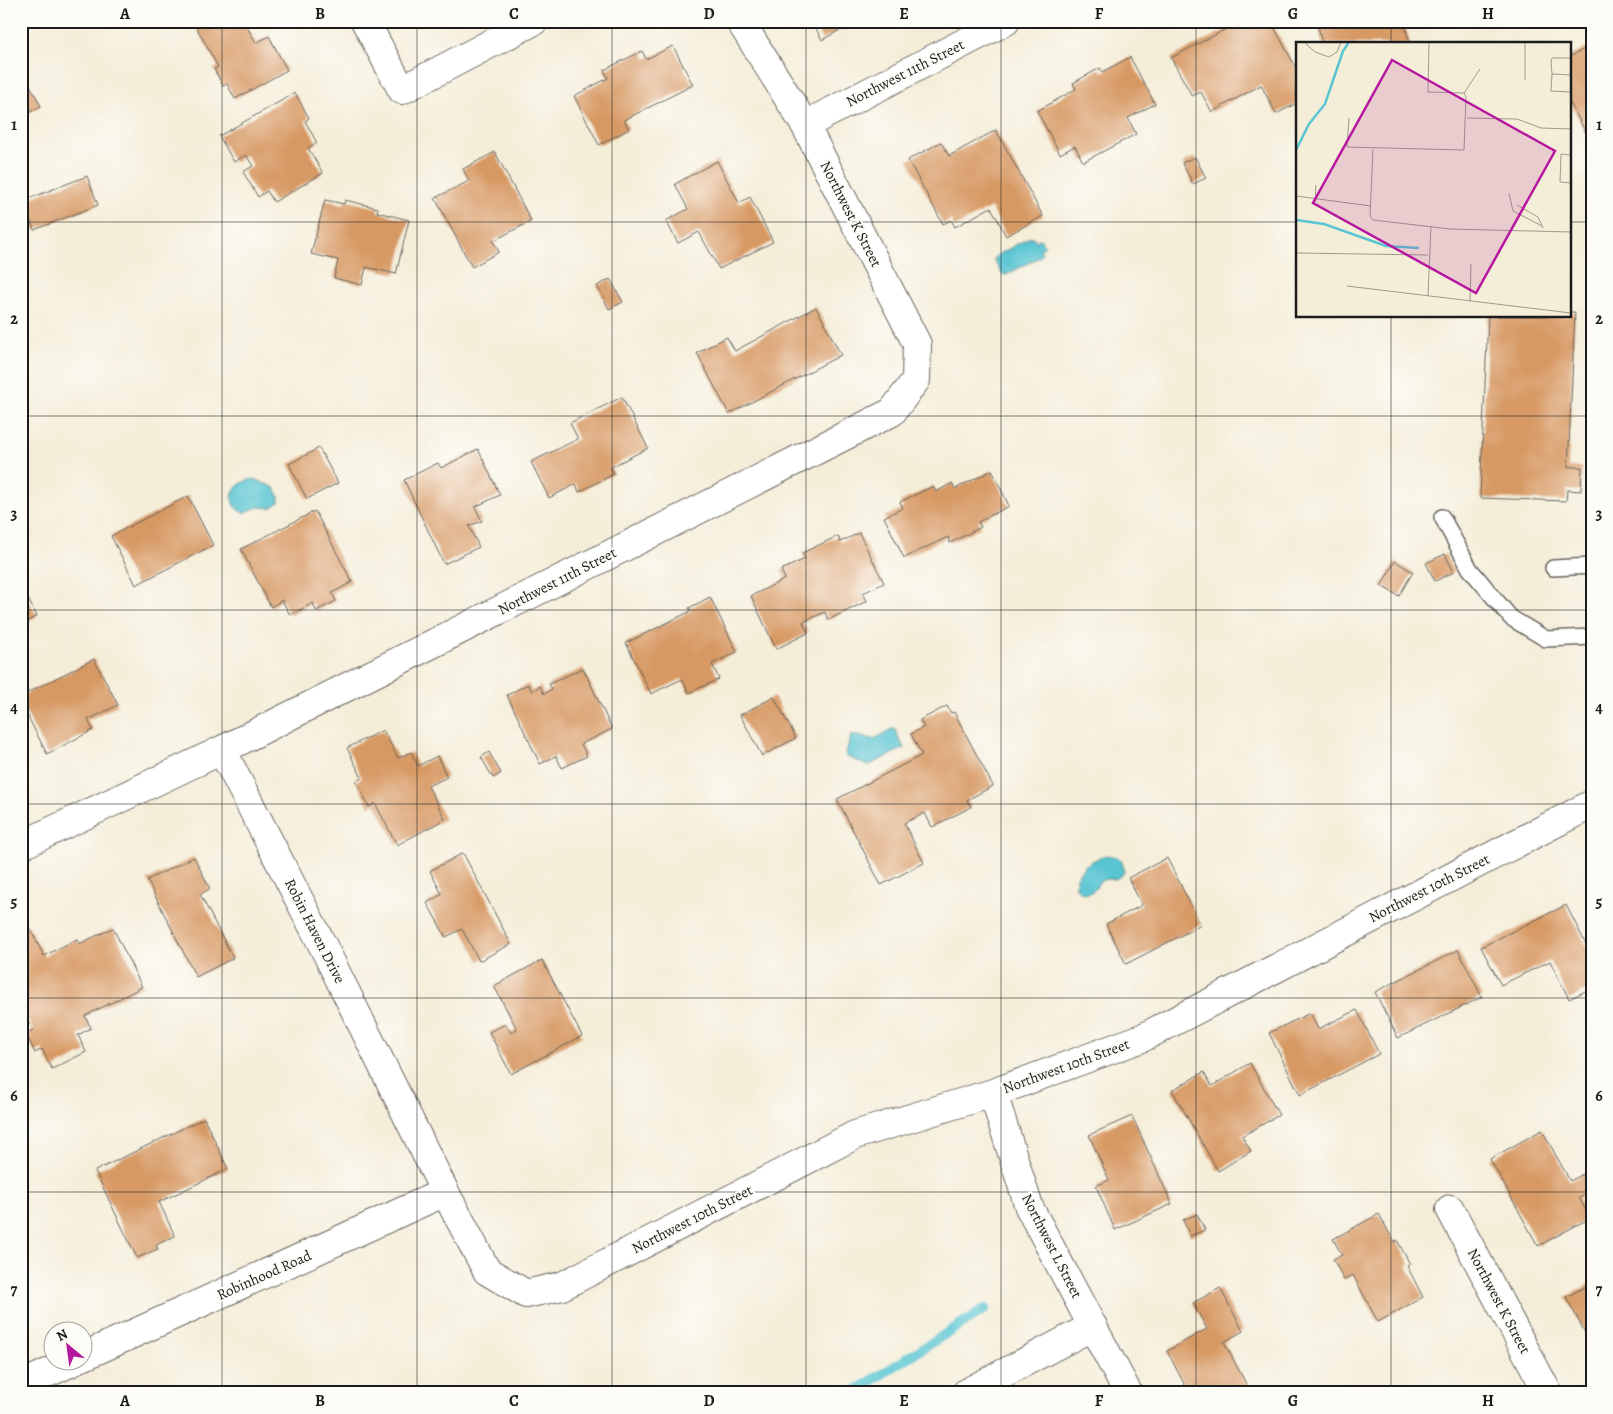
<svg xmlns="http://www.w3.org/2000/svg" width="1613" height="1414" viewBox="0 0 1613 1414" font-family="Alegreya,serif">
  <rect width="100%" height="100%" fill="#fdfcf7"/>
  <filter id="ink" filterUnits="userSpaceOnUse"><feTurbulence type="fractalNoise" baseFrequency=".02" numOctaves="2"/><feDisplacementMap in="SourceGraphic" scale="10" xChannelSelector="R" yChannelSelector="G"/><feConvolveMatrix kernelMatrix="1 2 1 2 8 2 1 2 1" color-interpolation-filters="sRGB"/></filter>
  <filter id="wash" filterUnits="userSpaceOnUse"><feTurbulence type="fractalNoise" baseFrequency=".0096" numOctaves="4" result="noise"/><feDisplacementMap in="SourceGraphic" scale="20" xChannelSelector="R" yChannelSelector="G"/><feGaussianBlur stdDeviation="1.12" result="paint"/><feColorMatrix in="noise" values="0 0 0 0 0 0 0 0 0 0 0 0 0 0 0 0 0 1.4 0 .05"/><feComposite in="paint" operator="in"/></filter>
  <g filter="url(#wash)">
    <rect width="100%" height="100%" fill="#f4edd8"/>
    <!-- water -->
    <path fill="#59c5d2" stroke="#3a7077" d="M1030,237H1033L1036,241L1040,239L1045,246L1040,249L1042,253L1041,256L1006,275L1002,274L994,260L996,256Z
      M254,479L275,488L279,496V502L271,508L258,507L244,513C231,509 228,493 239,485C244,481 249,480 254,479Z
      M894,728L904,748L868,766L845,756L851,735L874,739Z
      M1105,855C1118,857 1122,856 1124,871C1116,885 1108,875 1100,882C1098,883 1097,886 1096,888C1089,896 1081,894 1076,887C1075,868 1090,862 1105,855Z"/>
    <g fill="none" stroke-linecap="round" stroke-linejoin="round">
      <!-- stream -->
      <path stroke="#59c5d2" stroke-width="10" d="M852,1393L985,1309"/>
    </g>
    <g id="blocks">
      <!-- building -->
      <path fill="#d79963" d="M193,21H244L256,43L269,36L287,70L235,99L227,84L223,86L214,69L218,67Z
        M812,21H856L822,40Z
        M1227,21H1271L1297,70V103L1276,114L1261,85L1212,112L1201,92L1192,96L1171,58L1230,27Z
        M1317,21H1404L1410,44H1322Z
        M1592,45V144L1569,101V57Z
        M673,46L693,85L624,120L629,129L599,145L574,96L608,78L604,70L642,51L646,59Z
        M1130,57L1155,104L1128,118L1136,134L1083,162L1075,146L1060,154L1037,111L1076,89L1073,83L1100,68L1102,72Z
        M21,68L41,106L21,117Z
        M295,93L309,118L305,121L317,143L308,148L323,173L274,202L267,191L258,197L243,172L253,166L246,155L234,162L219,136Z
        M996,130L1043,216L1006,236L991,207L955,227L951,220L943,224L908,160L941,142L949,156Z
        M495,152L531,221L493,241L499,252L472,267L435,198L469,181L463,169Z
        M1195,157L1206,178L1193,184L1182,163Z
        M717,161L739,203L750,197L773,242L719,269L699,232L678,243L666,221L688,209L675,184Z
        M87,176L98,205L34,230L23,201Z
        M325,200L344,204L345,200L378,208L377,212L409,220L396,274L366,267L362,285L334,278L338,260L311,254Z
        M610,279L623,302L609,309L597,286Z
        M816,307L841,355L729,414L697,353L727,337L735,351Z
        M1569,312H1575L1568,467H1582L1581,491L1567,490L1566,501L1480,498L1488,316H1569Z
        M622,397L648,448L611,467L614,474L579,492L576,484L549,498L531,462L578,439L570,423Z
        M319,448L338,483L307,499L289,464Z
        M478,449L500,495L475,507L482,521L469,526L479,547L444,564L404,480L438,463L441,468Z
        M992,470L1009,506L978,522L981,527L950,543L948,537L904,558L884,517L903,508L900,502L933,486L936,492L952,483L955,489Z
        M188,496L213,545L136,585L111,536Z
        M315,511L352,582L332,593L336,601L316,611L313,603L290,615L282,600L271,607L241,549Z
        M859,533L884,583L863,593L867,601L828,620L825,612L803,622L808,633L776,649L751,596L785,579L781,570L805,559L802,553L838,536L840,542Z
        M1445,554L1454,572L1435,581L1426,563Z
        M1395,561L1413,572L1399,596L1381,586Z
        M21,586L37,616L21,625Z
        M710,597L737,652L712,664L719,679L689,693L682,679L651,694L626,643L691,611L689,608Z
        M94,659L118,705L88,720L93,730L47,754L21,703V696Z
        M583,668L612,729L581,744L587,756L562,768L556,756L540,764L507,695L528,684L532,691L540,686L544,694L552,689L549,684Z
        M774,697L796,738L762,756L740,715Z
        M947,706L951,713L954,712L993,786L967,800L971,807L932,827L925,813L904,823L924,863L881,885L837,799L922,755L911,734L924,727L920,720Z
        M383,730L398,758L411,752L418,766L437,756L447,777L428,786L445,819L397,845L375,803L369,807L356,781L362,778L347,748Z
        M489,752L501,773L493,778L481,757Z
        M463,853L511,944L479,961L462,929L446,937L427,903L442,894L430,871Z
        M194,857L210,889L200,894L233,958L196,977L147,880Z
        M1167,858L1201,925L1126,964L1106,924L1142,905L1128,878Z
        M1566,905L1592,956V988L1569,999L1550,961L1501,985L1481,947Z
        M28,925L44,956L77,939L79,944L113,928L142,987L85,1016L91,1028L78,1035L86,1052L52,1069L42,1049L35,1053L26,1034L33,1030L21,1008V929Z
        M1458,950L1482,997L1398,1038L1375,992Z
        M542,960L582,1036L511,1074L489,1032L506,1024L511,1033L517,1029L494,986Z
        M1357,1010L1379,1054L1300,1095L1269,1033L1310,1013L1318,1029Z
        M1250,1063L1279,1115L1242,1136L1251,1151L1218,1171L1172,1090L1204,1072L1212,1086Z
        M1132,1116L1172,1204L1115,1230L1096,1186L1109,1180L1089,1135Z
        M204,1118L228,1169L159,1202L175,1236L156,1245L158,1249L137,1258L95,1171Z
        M1542,1130L1570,1181L1585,1173L1592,1186V1191L1579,1198L1590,1218L1538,1246L1490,1159Z
        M1197,1214L1205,1230L1190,1236L1183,1220Z
        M1379,1214L1394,1242L1397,1240L1410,1264L1407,1266L1423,1297L1378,1322L1353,1275L1344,1280L1333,1259L1342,1255L1333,1239Z
        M1592,1283V1339L1589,1340L1566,1297Z
        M1220,1288L1243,1331L1224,1342L1251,1393H1189L1167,1351L1207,1329L1193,1303Z"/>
    </g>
  </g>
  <g filter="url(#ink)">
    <use href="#blocks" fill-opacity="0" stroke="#68655e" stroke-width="1"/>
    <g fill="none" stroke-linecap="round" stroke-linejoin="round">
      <!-- lane casing -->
      <g stroke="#68655e" stroke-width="18">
        <path id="lane" d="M1442,517L1470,569L1511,618L1546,639L1592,637
          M1553,568L1592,566"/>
      </g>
      <!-- street casing -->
      <g stroke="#68655e" stroke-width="30">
        <path id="street" d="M365,21L402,90L534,21
          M805,125L1006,21
          M222,750L322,944L445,1192L487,1271L526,1294L562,1286L855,1135L993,1093L1142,1038L1592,804
          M21,844L22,845L222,750L892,412L916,380L917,344L805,125L740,21
          M993,1093L1029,1207L1128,1393
          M1450,1209L1548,1393
          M82,1357L445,1192
          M21,1385L72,1362
          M966,1393L1093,1326"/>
      </g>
      <!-- lane -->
      <use href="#lane" stroke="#fff" stroke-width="15"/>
      <!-- street -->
      <use href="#street" stroke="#fff" stroke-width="28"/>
    </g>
  </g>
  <!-- grid -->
  <path fill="none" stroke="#1c1c1c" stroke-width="1" stroke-opacity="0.55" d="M222,21V1393M417,21V1393M612,21V1393M806,21V1393M1001,21V1393M1196,21V1393M1391,21V44M21,222H1297M1569,222H1592M1391,316V1393M21,416H1592M21,610H1592M21,804H1592M21,998H1592M21,1192H1592"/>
  <g text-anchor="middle" stroke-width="4.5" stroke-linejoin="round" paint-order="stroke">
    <!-- street labels -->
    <g font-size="15" fill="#1c1c1c" stroke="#fdfcf7">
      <text transform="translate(905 73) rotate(-27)" y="5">Northwest 11th Street</text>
      <text transform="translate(851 214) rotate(63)" y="5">Northwest K Street</text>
      <text transform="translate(557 581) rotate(-27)" y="5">Northwest 11th Street</text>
      <text transform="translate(1429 888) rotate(-27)" y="5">Northwest 10th Street</text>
      <text transform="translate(315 931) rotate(63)" y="5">Robin Haven Drive</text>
      <text transform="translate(1066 1066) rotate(-20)" y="5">Northwest 10th Street</text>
      <text transform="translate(692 1219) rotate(-27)" y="5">Northwest 10th Street</text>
      <text transform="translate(1052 1246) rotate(63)" y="5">Northwest L Street</text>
      <text transform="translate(264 1275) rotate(-24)" y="5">Robinhood Road</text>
      <text transform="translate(1499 1301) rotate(62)" y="5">Northwest K Street</text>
    </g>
  </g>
  <!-- overview -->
  <g transform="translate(1296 42)">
    <rect width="275" height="275" fill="#f4edd8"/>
    <path fill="none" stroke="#59c5d2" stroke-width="2.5" d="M0,108L13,82L29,62L47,9L53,0M0,178L28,182L90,204L123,206"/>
    <path fill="none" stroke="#9e998d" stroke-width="1" d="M8,0L19,10L33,15L41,10L45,0M275,16H256L255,20L256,32L275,33M256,32L255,49L275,50M229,38V0M168,51L184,27M53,76L51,105L168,108L170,55L168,51L132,50L133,0M171,76L221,77L245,86L275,87M77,107L74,174L77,178L154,187L275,190M275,113L265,112L264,140L275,141M213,151L217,169L246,184M0,154L75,164M19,159L20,143M221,163L242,175L247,186M0,211L132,213M51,244L275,271M132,254L135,184M174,259L175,222"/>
    <path fill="#b5179e" fill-opacity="0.15" stroke="#b5179e" stroke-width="2.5" d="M96,18L259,109L180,251L17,161Z"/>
    <rect width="275" height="275" fill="none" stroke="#1c1c1c" stroke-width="2.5"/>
  </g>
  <!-- margin -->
  <rect width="1613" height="1414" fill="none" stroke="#fdfcf7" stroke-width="55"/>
  <!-- north arrow -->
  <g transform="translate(68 1346) rotate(331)"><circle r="24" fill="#fdfcf7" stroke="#a3a29f"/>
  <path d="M0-4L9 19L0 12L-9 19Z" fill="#b5179e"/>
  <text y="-8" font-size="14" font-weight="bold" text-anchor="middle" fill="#1c1c1c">N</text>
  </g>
  <rect x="28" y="28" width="1558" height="1358" fill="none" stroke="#1c1c1c" stroke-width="2"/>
  <g font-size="16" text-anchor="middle" font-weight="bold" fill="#1c1c1c">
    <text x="125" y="19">A</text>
    <text x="320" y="19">B</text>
    <text x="514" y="19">C</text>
    <text x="709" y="19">D</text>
    <text x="904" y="19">E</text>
    <text x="1099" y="19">F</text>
    <text x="1293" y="19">G</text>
    <text x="1488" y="19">H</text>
    <text x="14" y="130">1</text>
    <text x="1599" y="130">1</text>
    <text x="14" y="324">2</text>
    <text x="1599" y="324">2</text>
    <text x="14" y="519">3</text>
    <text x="1599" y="519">3</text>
    <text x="14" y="713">4</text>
    <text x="1599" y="713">4</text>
    <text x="14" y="907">5</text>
    <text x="1599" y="907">5</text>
    <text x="14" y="1101">6</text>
    <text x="1599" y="1101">6</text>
    <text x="14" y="1295">7</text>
    <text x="1599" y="1295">7</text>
    <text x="125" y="1406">A</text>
    <text x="320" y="1406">B</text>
    <text x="514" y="1406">C</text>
    <text x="709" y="1406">D</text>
    <text x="904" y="1406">E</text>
    <text x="1099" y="1406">F</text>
    <text x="1293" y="1406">G</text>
    <text x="1488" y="1406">H</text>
  </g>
</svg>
